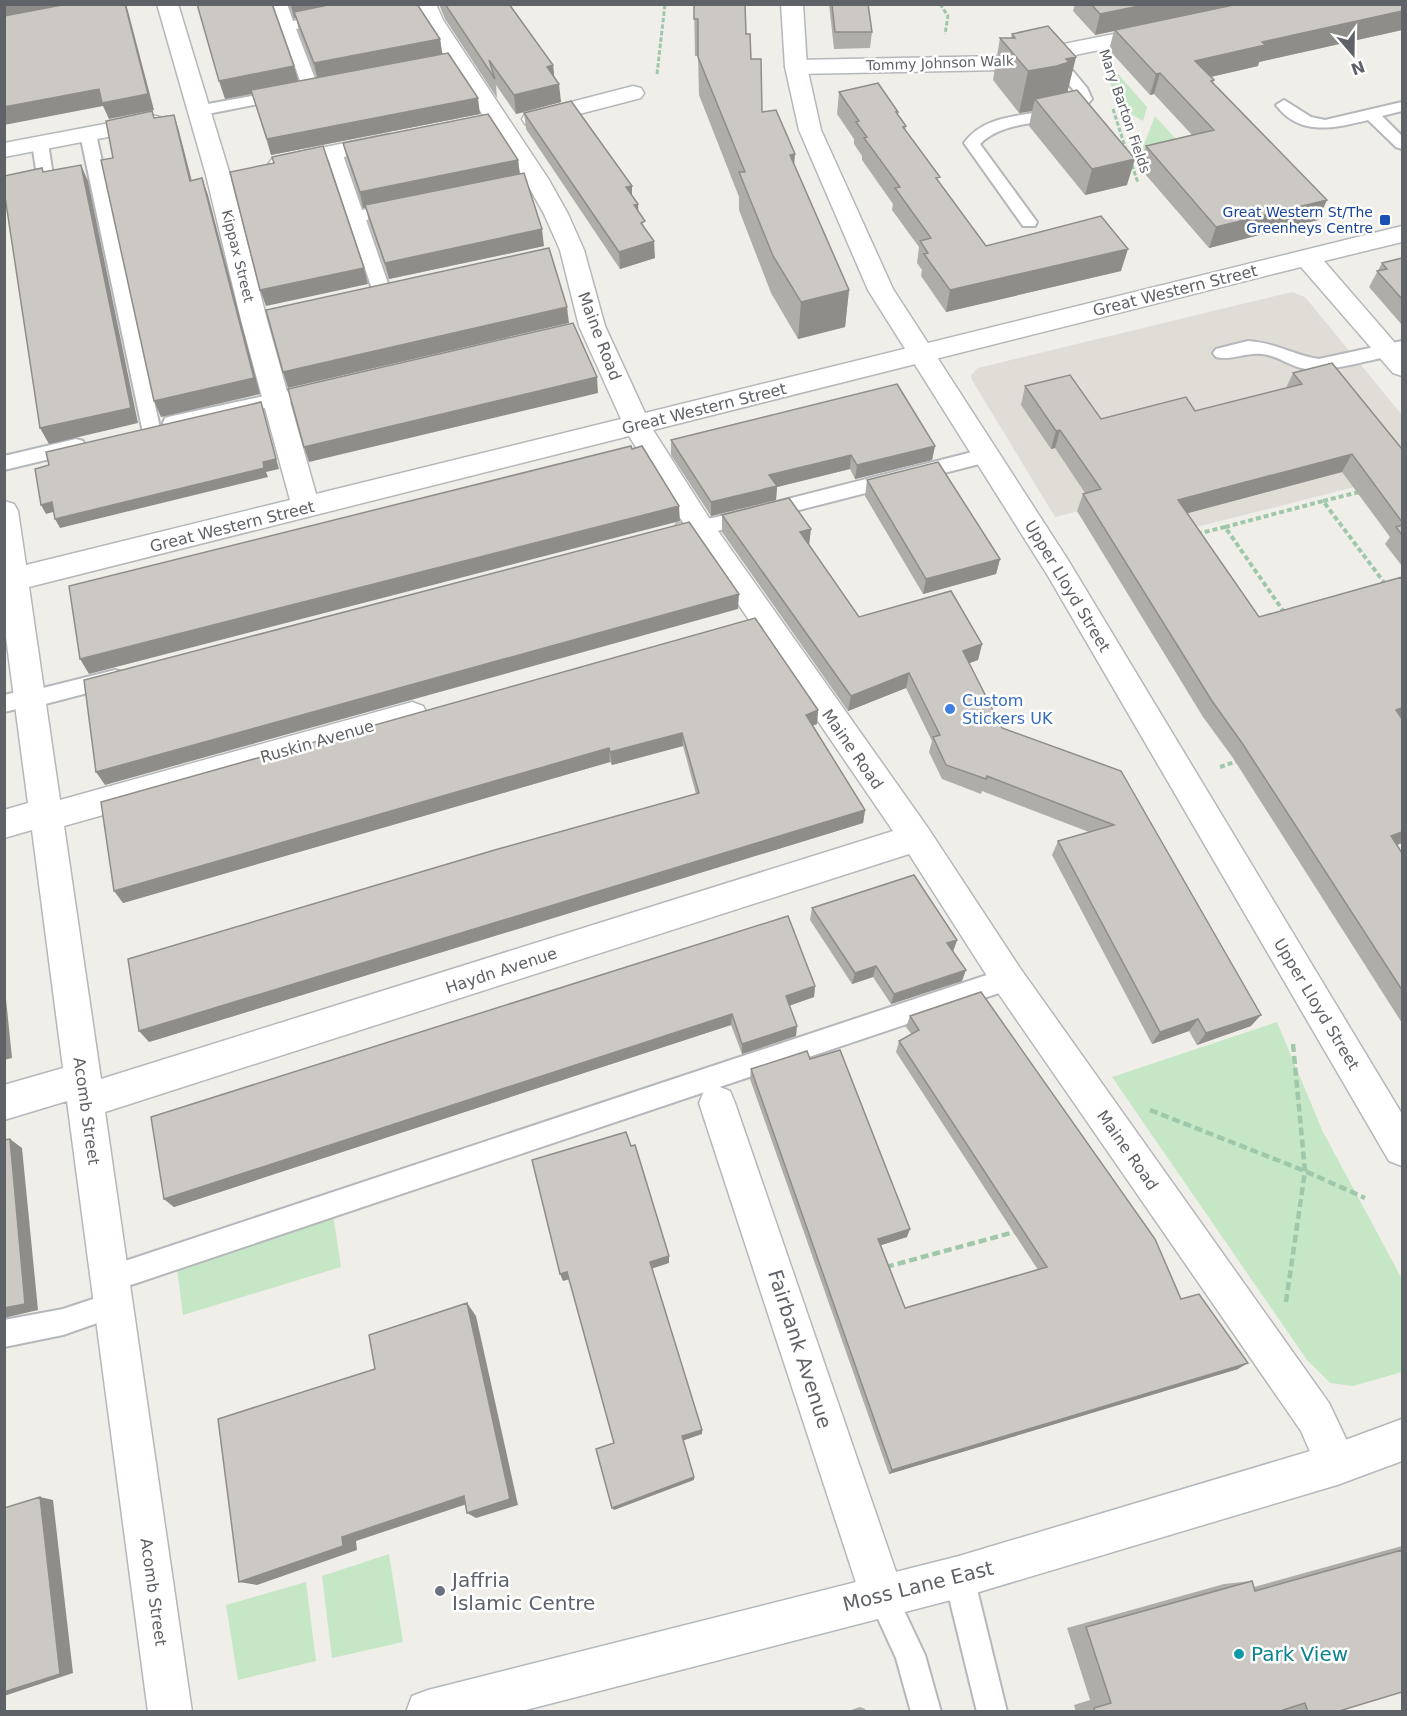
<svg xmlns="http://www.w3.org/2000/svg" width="1407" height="1716" viewBox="0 0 1407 1716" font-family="'DejaVu Sans',sans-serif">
  <rect width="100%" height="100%" fill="#f0eee8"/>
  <!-- education -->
  <path fill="#e0ddd6" d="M1292,292L1305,297L1402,415V475L1145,540L1120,501L1055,517L972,380L971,375L978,368Z"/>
  <!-- green -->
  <path fill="#c5e7c6" d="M1111,66L1147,107L1143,121L1120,108L1104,67Z
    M1155,116L1184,148L1138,160Z
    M1277,1022L1323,1132L1402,1279V1372L1353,1386L1330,1383L1307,1360L1112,1077Z
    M332,1208L341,1267L183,1315L176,1261Z
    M389,1554L403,1642L332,1658L322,1576Z
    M306,1582L316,1661L238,1680L226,1605Z"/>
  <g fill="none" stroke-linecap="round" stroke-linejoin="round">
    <!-- lane casing -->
    <g stroke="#b5b7bb" stroke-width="4">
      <path id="lane" d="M273,4H287L293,21L328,14L335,18L333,21L296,29L319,89L316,92L311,94L303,89Z
        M1052,51L1057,52L1087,88L1092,99C1067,131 1010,113 980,144L1037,222L1035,226H1023L964,143C991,106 1042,122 1076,98L1075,92L1045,55Z
        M284,90L289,92L292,95L289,98L197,116L189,111L197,106Z
        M1284,100L1311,117L1325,120L1402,102V111L1382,116L1402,136V149L1396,147L1368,120C1335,128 1300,137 1276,105Z
        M88,129L96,134L160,428L158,433L151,435L144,433L142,428L80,134Z
        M40,138L48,143L53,176L45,181L37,176L32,143Z
        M334,147L342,152L362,210L397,203L403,204L405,208L403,212L366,220L391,292L388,296H376L373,292L326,152Z
        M1248,341C1277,343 1293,355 1319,359L1402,341V353C1379,358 1327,373 1306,369C1291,367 1277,355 1262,354C1246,352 1230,361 1216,357L1213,353L1216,349Z
        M292,390L298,392L301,396L298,400L172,430L165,428L163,423L165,418L172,416Z
        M76,439L83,441L85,446L83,451L4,470V456Z
        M988,448L995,450L997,455L995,460L717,531L684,536L677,534L674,529L677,524L717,517Z
        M115,670L122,672L125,678L122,684L30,708L25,707L4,712V695L30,689L35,690Z
        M1008,968L1016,971L1020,979L1016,987L1008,990L110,1292L101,1288L97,1279L101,1270L110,1266Z
        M114,1292L123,1296L127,1305L123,1314L63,1335L4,1347V1320L63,1309Z
        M959,1562L969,1567L974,1577L1007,1712H977L944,1577L949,1567Z
        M882,1580L892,1585L925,1655L941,1712H911L896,1658L867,1595L872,1585Z"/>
    </g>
    <!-- street casing -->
    <g stroke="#b5b7bb" stroke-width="3">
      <path id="street" d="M157,4H178L230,175L267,320L316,494L621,419L579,326L560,250L544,214L525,180L421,20L415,4H436L443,20L549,180L568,214L584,250L605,326L645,413L1402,226V242L1324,261L1402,351V376L1393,373L1301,267L653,430L711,521L928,828L1020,968L1329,1403L1358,1464L1352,1479L1337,1485L1322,1479L1301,1431L996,990L909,854L105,1112L192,1712H148L67,1101L4,1120V1085L63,1068L32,830L4,838V810L28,803L4,622V501L14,504L18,511L26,565L290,500L241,320L206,175ZM629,436L691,535L893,831L101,1079L64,826L412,728L423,724L428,715L423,706L412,702L60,800L29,587Z
        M1154,26L1162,27L1165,32L1162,37L1003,70L796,74L788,72L785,67L788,62L796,60L1003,56Z
        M633,86L641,88L644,93L641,98L533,126L525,124L522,119L525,114Z
        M152,115L160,117L163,122L160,127L4,157V143Z
        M389,134L397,136L401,141L397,146L281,170L273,168L269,163L273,158L281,156Z
        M717,1086L730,1091L735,1103L904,1595L897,1610L882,1617L867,1610L860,1595L699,1103L704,1091Z"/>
    </g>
    <!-- secondary casing -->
    <g stroke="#b4b7bb" stroke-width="3">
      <path id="secondary" d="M781,4H803L807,67L821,130L893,289L1068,560L1402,1114V1166L1389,1161L1048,576L868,290L799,130L785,67Z
        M1402,1419V1461L1337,1485L959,1598L518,1712H406L412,1696L428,1690L959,1556L1337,1443Z"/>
    </g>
    <!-- path-far2 -->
    <path stroke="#9fc7aa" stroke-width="3" stroke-dasharray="4.5 2" stroke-linecap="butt" d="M940,4L948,16L945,34
      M657,74L665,4
      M1113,109L1127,153
      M1132,165L1138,183"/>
    <!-- path-far1 -->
    <path stroke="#9fc7aa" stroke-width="4" stroke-dasharray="5 3" stroke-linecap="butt" d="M1359,492L1323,501L1386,585
      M1225,527L1323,501
      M1197,534L1225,527L1284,612
      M1220,767L1238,761"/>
    <!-- path -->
    <path stroke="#9fc7aa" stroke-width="4.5" stroke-dasharray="8 4" stroke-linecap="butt" d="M1150,1110L1305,1171L1365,1198
      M886,1267L1018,1231
      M1286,1302L1305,1171L1293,1044"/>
    <!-- lane -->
    <use href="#lane" fill="#fff" fill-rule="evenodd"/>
    <!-- street -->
    <use href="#street" fill="#fff" fill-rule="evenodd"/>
    <!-- secondary -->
    <use href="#secondary" fill="#fff" fill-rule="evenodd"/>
  </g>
  <!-- wall -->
  <path fill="#afada9" d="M289,4H417L440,39L442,54L480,114L271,155L252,94L225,99L298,81L317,78L299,31L296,18H294Z
    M439,4H509L553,65L554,76L561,102L516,114L496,85L497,98L445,19Z
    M694,4L746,34L762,112L794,164L849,290L845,327L798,339L771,293L739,210V197L699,95L698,56H695Z
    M829,4H868L872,32L870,48L834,49Z
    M1075,4H1402V30L1259,62L1258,66L1211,77L1214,80L1213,83L1318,220L1209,248L1139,167L1146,146L1192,135L1154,94L1150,95L1109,50L1114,31L1095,35L1073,11Z
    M1012,34L1076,57L1067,92L1127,185L1085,195L1029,126L1032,111L1019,113L993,80L1000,38H1011Z
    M839,92L898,116L906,126L905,130L939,183L986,246L1121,271L946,312L921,276L922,270L917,263L919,247L892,210L893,204L862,160V156L854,144V139L837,114Z
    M524,113L632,196L645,229L655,258L620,269L526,129Z
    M343,143L518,160L520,174L544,246L389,279L369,222L366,208H363L347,159Z
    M1402,258V325L1369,287L1382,263Z
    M1293,373L1402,449V566L1385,544L1390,537L1342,472L1187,513L1402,843L1397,845L1402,853V1023L1233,758L1203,717L1077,511L1083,494L1085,493L1055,448L1051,449L1021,405L1025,386L1101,419L1195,411L1286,388Z
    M671,440L935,446L932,460L855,479L850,469L777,487L776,500L711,516L671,455Z
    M867,480L1000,559L996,574L923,594L865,496Z
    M722,515L809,546L859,617L982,644L978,660L969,663L1002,728L1121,771L1251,1026L1197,1045L1189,1031L1152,1044L1052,855L1058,841L1089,832L982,791L981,794L942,779L929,752L932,741L906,688L848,711L722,532Z
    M818,710L817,724L812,726L865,810L863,823L149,1042L696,794L683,746L612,765L610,762L123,903L101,802Z
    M812,908L957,940L953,951L962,981L891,1004L873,977L852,984L810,920Z
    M815,986L814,997L789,1006L796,1036L742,1054L731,1025L174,1207L164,1199Z
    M910,1016L1181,1299L1238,1369L889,1474L750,1079L751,1069L810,1059L907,1237L881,1245L905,1308L1038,1270L896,1052L899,1041L912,1035L906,1027Z
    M1402,1546V1692L1336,1712H1076L1074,1705L1090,1700L1067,1628L1224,1584L1252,1581L1254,1587Z
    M860,1707L865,1709L866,1712H845Z"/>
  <!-- shaded-wall -->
  <path fill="#8f8d89" d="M4,4H70L4,17Z
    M125,4H126L128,11L154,110L109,119L103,106L4,125V107Z
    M291,4H362L294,12L296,18H294Z
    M1149,4H1247L1115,30L1114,31L1095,35L1100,14Z
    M1402,11V30L1259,62L1258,66L1188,82L1195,61L1262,42Z
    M440,39L443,58L318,81L314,63Z
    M1076,57L1066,98L1035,99L1032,111L1019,113L1028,71Z
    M553,65L555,84L547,67Z
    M294,66L299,84L225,99L219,81Z
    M1160,73L1154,94L1150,95L1156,74Z
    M559,84L561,102L516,114L514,95Z
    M478,98L480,114L271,155L267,139Z
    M174,115L179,131L196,197L190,181Z
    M795,154L792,192L790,155Z
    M1135,159L1127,185L1085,195L1092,169Z
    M518,160L520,176L363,208L360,192Z
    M81,165L88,181L138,423L49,444L40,428Z
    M202,178L208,195L260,394L161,417L154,401Z
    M632,186V202L626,187Z
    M1327,200L1318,220L1209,248L1216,227Z
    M638,204L639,220L634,205Z
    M542,229L544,246L389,279L385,263Z
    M654,241L655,258L620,269L619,252Z
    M1128,249L1121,271L946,312L950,290Z
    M364,268L368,284L266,306L260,290Z
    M849,290L845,327L798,339L801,302Z
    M567,307L569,323L288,388L283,372Z
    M597,377L598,393L309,462L304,447Z
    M261,402L279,469L266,472L268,477L60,528L55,519L263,462Z
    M1060,430L1055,448L1051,449L1056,431Z
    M935,446L932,460L855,479L857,465Z
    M1352,454L1342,472L1170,518L1178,500Z
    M851,455L850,469L777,487L776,500L711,516V502L769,475Z
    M52,502L57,511L46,514L41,505Z
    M679,506L680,521L89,674L80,659Z
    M811,529L809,546L800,532Z
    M1000,559L996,574L923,594L926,579Z
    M739,594L738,609L105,785L96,772Z
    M982,644L978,660L959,667L963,651Z
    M909,673L906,688L848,711L851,696Z
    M1402,708V720L1396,710Z
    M818,710L817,724L804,729L806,715Z
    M682,733L683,746L612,765L610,752Z
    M609,748L610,762L123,903L114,891Z
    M865,810L863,823L149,1042L139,1031Z
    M1402,832V843L1379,851L1391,836Z
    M957,940L953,952L947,943Z
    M876,966L873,977L852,984L855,973Z
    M966,970L962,981L891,1004L894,994Z
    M4,979L12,1058L4,1060Z
    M815,986L814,997L785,1007L786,996Z
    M732,1014L731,1025L174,1207L164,1199Z
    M1261,1015L1251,1026L1197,1045L1206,1033Z
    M1198,1019L1189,1031L1152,1044L1160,1032Z
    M797,1026L796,1036L742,1054V1044Z
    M10,1139L22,1148L38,1310L4,1318Z
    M910,1229L907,1237L875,1247L878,1239Z
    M669,1256V1263L651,1269L650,1262Z
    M567,1272L570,1279L563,1281L560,1274Z
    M467,1303L476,1316L518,1505L476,1518L467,1513Z
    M1248,1363L1238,1369L889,1474L892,1470Z
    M702,1430V1434L682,1441V1436Z
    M694,1477V1480L614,1510L612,1508Z
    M464,1496L473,1502L356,1541L357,1550L257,1585L239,1582L342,1537Z
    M40,1497L53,1500L73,1673L4,1696Z"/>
  <!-- building -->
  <path fill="#ccc9c4" stroke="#8f8d89" stroke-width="1.5" d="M67,4H125L148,94L102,103L99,89L4,107V16Z
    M197,4H272L294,66L219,81Z
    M333,4H417L440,39L314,63L294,12Z
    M445,4H509L553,65L547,67L559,84L514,95L489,60L495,79Z
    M694,4H745L746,34H750L751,59H761L762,112L776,110L795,154L790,155L849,290L801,302L773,256L739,172H745L698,57V19H694Z
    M832,4H868L872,32H835Z
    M1091,4H1149L1100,14Z
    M1238,4H1402V11L1262,42L1265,45L1195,61L1214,80L1211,81L1327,200L1216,227L1146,146L1214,130L1160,73L1156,74L1115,30Z
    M1048,26L1076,57L1066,59L1069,62L1057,66L1028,71L1000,38H1015L1012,34Z
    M448,53L478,98L267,139L251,90Z
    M878,83L898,112H896L906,126L903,127L940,177L936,178L986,246L1101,216L1128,249L950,290L924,254L928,253L920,241L931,238L895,188L900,187L864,138L867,137L856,122L859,121L839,92Z
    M1077,90L1135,159L1092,169L1035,99Z
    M571,101L632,186L626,187L638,204L634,205L645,221L641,223L654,241L619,252L524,113Z
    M152,111L154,118L174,115L190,181L202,178L254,378L154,401L101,160L113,158L106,121Z
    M488,114L518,160L360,192L343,143Z
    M323,146L364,268L260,290L230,172L274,163L272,157Z
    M81,165L131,408L40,428L4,190V176L42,168L43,172Z
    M524,173L542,229L385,263L365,205Z
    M549,248L567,307L283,372L266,310Z
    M1402,258V299L1377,271L1387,269L1382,263Z
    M573,323L597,377L304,447L288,389Z
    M1332,363L1402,449V522L1352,454L1178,500L1259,617L1402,577V708L1396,710L1402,719V832L1391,836L1402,853V990L1242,743L1212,701L1083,494L1101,489L1060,430L1056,431L1025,386L1070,375L1101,419L1186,397L1195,411L1302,384L1293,373Z
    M897,384L935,446L857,465L851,455L769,475L777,486L711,502L671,440Z
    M261,402L276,459L263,462L264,468L55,519L52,502L41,505L35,469L49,465L46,452Z
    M631,446L632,449L642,446L679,506L80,659L69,586Z
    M938,462L1000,559L926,579L867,480Z
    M789,498L811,529L800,532L859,617L951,591L982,644L963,651L1002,728L1121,771L1261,1015L1206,1033L1198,1019L1160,1032L1058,841L1114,825L987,776L986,779L946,765L933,737L940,735L909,673L851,696L722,515Z
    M689,522L739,594L96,772L84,680Z
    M1402,525V535L1396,527Z
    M755,618L818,710L806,715L865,810L139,1031L128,959L498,849L699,793L682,733L610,752L609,748L114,891L101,802Z
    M914,875L957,940L947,943L966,970L894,994L876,966L855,973L812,908Z
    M788,916L815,986L786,996L797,1026L742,1044L732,1014L164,1199L151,1117Z
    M981,992L1155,1239L1181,1299L1199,1294L1248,1363L892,1470L751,1069L807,1051L810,1059L840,1050L910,1229L878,1239L905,1308L1047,1267L899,1041L919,1030L910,1016Z
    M626,1132L631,1146L635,1145L669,1256L650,1262L702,1430L682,1436L694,1477L612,1508L596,1449L614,1443L567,1272L560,1274L532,1160Z
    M10,1139L25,1304L4,1308V1140Z
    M467,1303L510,1499L467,1513L464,1496L342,1537L343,1546L239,1582L218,1419L375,1369L369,1335Z
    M40,1497L60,1674L4,1692V1508Z
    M1402,1550V1692L1336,1712H1308L1305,1703L1277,1712H1095L1094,1708L1111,1703L1086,1627L1252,1581L1255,1591Z"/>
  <!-- markers -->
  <rect fill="#1a4fb4" stroke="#fff" stroke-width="2" x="1379" y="214" width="12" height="12" rx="3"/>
  <circle fill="#3f7fe0" stroke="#fff" stroke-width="2" cx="950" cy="709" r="6"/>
  <circle fill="#6b7280" stroke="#fff" stroke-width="2" cx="440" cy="1591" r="6"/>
  <circle fill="#0f9aa8" stroke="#fff" stroke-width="2" cx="1239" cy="1654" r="6"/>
  <g text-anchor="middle" stroke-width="5" stroke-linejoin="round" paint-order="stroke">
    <!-- far-street labels -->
    <g font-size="14" fill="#5f6267" stroke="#fff">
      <text transform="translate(940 63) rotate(-2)" y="5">Tommy Johnson Walk</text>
      <text transform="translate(1125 111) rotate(71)" y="5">Mary Barton Fields</text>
      <text transform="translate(238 256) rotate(76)" y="5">Kippax Street</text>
    </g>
    <!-- far-transit labels -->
    <g font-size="14" fill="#164399" stroke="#fff" text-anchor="end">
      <text x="1373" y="217">Great Western St/The<tspan x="1373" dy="16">Greenheys Centre</tspan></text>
    </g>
    <!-- street labels -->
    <g font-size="16" fill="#5f6267" stroke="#fff">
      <text transform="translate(1175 290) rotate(-14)" y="6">Great Western Street</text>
      <text transform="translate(600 336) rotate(69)" y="6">Maine Road</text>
      <text transform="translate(704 408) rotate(-14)" y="6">Great Western Street</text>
      <text transform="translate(232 526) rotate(-14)" y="6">Great Western Street</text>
      <text transform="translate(1068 586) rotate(59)" y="6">Upper Lloyd Street</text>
      <text transform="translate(317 741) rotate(-16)" y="6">Ruskin Avenue</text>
      <text transform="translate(853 749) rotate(55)" y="6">Maine Road</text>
      <text transform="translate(501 970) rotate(-18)" y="6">Haydn Avenue</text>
      <text transform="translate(1317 1004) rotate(59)" y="6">Upper Lloyd Street</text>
      <text transform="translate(87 1111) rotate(82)" y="6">Acomb Street</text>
      <text transform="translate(1128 1150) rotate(55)" y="6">Maine Road</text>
      <text transform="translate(154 1592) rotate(82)" y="6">Acomb Street</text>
    </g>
    <!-- shop labels -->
    <g font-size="16" fill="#366cbe" stroke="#fff" text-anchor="start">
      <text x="962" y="706">Custom<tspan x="962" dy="18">Stickers UK</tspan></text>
    </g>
    <!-- near-street labels -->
    <g font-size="20" fill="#5f6267" stroke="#fff">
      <text transform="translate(800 1349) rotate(72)" y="7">Fairbank Avenue</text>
      <text transform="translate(918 1586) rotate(-14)" y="7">Moss Lane East</text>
    </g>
    <!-- near-worship labels -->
    <g font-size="20" fill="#5b616d" stroke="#fff" text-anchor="start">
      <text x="452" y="1587">Jaffria<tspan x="452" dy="23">Islamic Centre</tspan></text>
    </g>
    <!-- near-culture labels -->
    <g font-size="20" fill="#0d838f" stroke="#fff" text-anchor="start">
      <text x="1251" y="1661">Park View</text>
    </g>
  </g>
  <!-- border -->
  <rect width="1407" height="1716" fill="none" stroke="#5f6267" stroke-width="12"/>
  <!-- north arrow -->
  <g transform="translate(1353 54) rotate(160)" stroke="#ffffff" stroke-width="4.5" paint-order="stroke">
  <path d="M0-4.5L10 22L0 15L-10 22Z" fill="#5f6267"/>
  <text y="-9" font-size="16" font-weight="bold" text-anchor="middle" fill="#5f6267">N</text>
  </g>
</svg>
